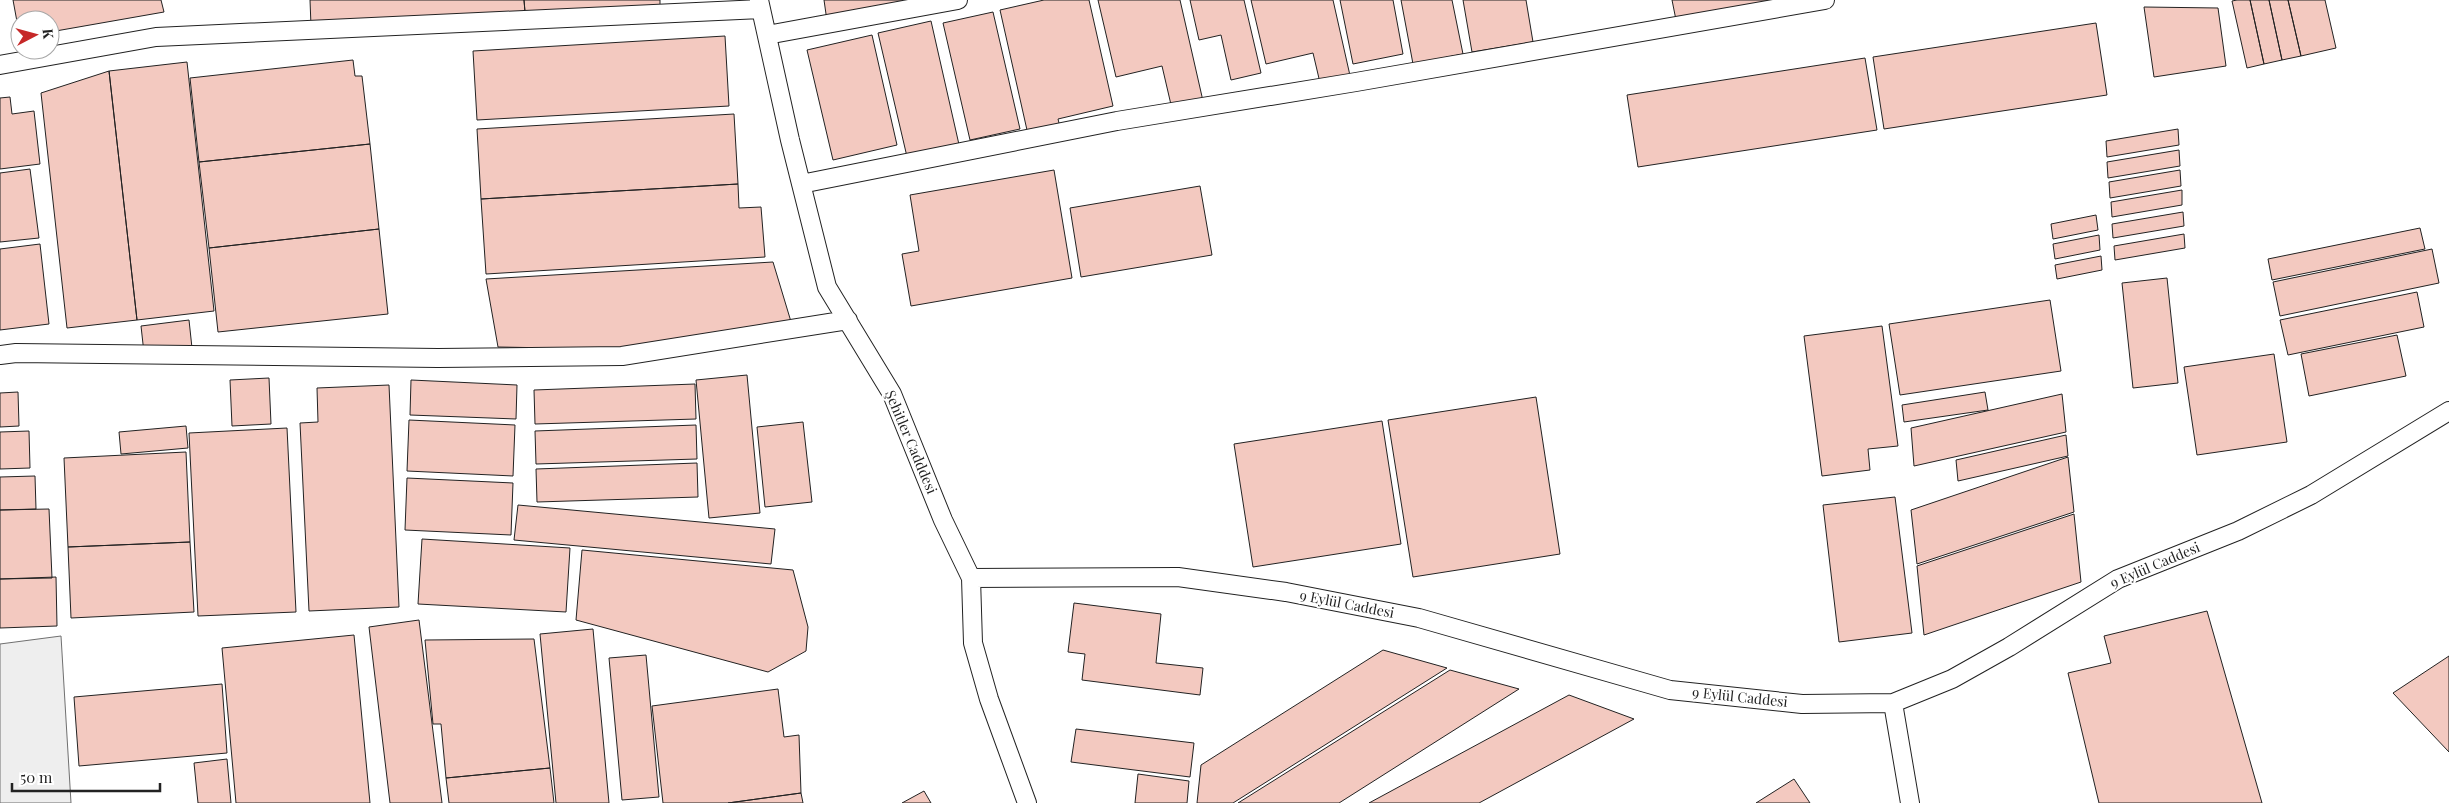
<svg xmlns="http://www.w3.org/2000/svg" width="2449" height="803" viewBox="0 0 2449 803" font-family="'Playfair Display',serif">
  <rect width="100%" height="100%" fill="#fff"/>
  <!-- green -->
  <path fill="#eee" stroke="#6f6f6f" d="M61,636L71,803H0V644Z"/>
  <!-- building -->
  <path fill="#f3c9c0" stroke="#222" d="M13,0H161L164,12L50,32V20H20V38Z
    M310,0H524L525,12L311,26Z
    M524,0H660V5L525,12Z
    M824,0H952L827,21Z
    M1044,0H1089L1113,106L1058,119L1061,131L1029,139L1000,10Z
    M1098,0H1180L1203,101L1172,109L1162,66L1116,77Z
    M1190,0H1244L1261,73L1231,80L1221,35L1199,40Z
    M1251,0H1333L1351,80L1321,87L1313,53L1266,64Z
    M1340,0H1393L1403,54L1353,64Z
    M1401,0H1452L1463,54L1413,64Z
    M1463,0H1526L1533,42L1472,52Z
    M1672,0H1781L1676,20Z
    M2237,0H2250L2264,64L2247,68L2232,1Z
    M2250,0H2269L2282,60L2264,64Z
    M2269,0H2288L2301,56L2282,60Z
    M2288,0H2325L2336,48L2301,56Z
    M2144,7L2218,8L2226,66L2154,77Z
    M993,12L1020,129L970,140L943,23Z
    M931,21L960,149L908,161L878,33Z
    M2096,23L2107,95L1884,129L1873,57Z
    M872,35L897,145L833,160L807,50Z
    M725,36L729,106L477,120L473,51Z
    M1865,58L1877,130L1638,167L1627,95Z
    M353,60L355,76H362L370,144L199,162L190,78Z
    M187,62L214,311L137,320L109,71Z
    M109,71L137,320L67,328L41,93Z
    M10,97L12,114L34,111L40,164L0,169V98Z
    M734,114L738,184L481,199L477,129Z
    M2178,129L2179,145L2107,157L2106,141Z
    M370,144L379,229L209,248L199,162Z
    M2179,150L2180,166L2108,178L2107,162Z
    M30,169L39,238L0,242V173Z
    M1054,170L1072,278L911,306L902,254L919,251L910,195Z
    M2180,170L2181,186L2110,198L2109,182Z
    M738,184L739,208L761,207L765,257L486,274L481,199Z
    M1200,186L1212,255L1081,277L1070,208Z
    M2182,190V205L2112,217L2111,202Z
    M2183,212L2184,226L2113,238L2112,224Z
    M2096,215L2098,230L2053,239L2051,224Z
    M2420,228L2425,249L2272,280L2268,259Z
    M379,229L388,314L218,332L209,248Z
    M2184,234L2185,248L2115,260L2114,246Z
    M2099,235L2100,250L2055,259L2053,244Z
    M40,244L49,324L0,330V249Z
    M2432,249L2439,283L2280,316L2273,282Z
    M2101,256L2102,270L2057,279L2055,265Z
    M773,262L792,325L610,349L498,347L486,279Z
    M2167,278L2178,383L2133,388L2122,283Z
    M2417,292L2424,327L2288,355L2280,320Z
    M2050,300L2061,371L1900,395L1889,324Z
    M189,320L192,348L144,353L141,326Z
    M1882,326L1898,446L1868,449L1870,470L1822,476L1804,336Z
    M2397,335L2406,376L2309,396L2301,354Z
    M2274,354L2287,442L2197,455L2184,367Z
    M747,375L760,513L709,518L696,380Z
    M269,378L271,424L232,426L230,380Z
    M411,380L517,385L516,419L410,415Z
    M695,384L696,419L535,424L534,390Z
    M389,385L399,607L309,611L300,423L318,422L317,388Z
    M18,392L19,426L0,427V393Z
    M1985,392L1988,410L1904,422L1902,405Z
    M2062,394L2066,432L1914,466L1911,428Z
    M1536,397L1560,554L1413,577L1388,420Z
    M409,420L515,425L513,476L407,471Z
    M1382,421L1401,544L1253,567L1234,444Z
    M803,422L812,502L765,507L757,427Z
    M696,425L697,459L536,464L535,431Z
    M186,426L188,448L121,454L119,432Z
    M287,428L296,612L198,616L189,433Z
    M29,431L30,468L0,469V432Z
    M2066,435L2068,456L1958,481L1956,460Z
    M186,452L190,542L68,547L64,458Z
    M2068,457L2074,512L1917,564L1911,510Z
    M697,463L698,497L537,502L536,469Z
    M35,476L36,509L0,510V477Z
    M407,478L513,483L511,535L405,530Z
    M1895,497L1912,633L1839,642L1823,505Z
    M518,505L775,529L771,564L514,540Z
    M49,509L52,578L0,579V510Z
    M2074,514L2081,582L1924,635L1917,566Z
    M422,539L570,548L566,612L418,604Z
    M190,542L194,612L71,618L68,547Z
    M582,550L793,570L808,627L806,651L768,672L576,620Z
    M56,577L57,626L0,628V579Z
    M1074,603L1161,614L1156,663L1203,668L1200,695L1082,680L1085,654L1068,652Z
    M2207,611L2262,803H2099L2068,673L2111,663L2104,636Z
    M419,620L442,803H390L369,627Z
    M593,629L609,803H556L540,634Z
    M354,635L370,803H236L222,648Z
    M534,639L550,768L446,778L441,724H433L425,640Z
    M1383,650L1447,668L1233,803H1197L1201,765Z
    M646,655L659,797L622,800L609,658Z
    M2449,656V752L2393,693Z
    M1450,670L1519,689L1339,803H1238Z
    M222,684L227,753L79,766L74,697Z
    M778,689L784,737L799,735L801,793L728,803H663L652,706Z
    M1569,695L1634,719L1479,803H1369Z
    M1076,729L1194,743L1190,777L1071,762Z
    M227,759L231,803H198L194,763Z
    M550,768L554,803H449L446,778Z
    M1138,774L1189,781L1187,803H1135Z
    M1794,779L1810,803H1756Z
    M924,791L931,803H902Z
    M801,793L803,803H728Z"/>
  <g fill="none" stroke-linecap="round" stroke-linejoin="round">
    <!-- minor casing -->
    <g stroke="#222" stroke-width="20">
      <path id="minor" d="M759,0L790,140L827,287L892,394L943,520L971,578L973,643L989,699L1027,803
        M767,35L958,0
        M0,65L156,37L761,9
        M801,184L1117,121L1356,82L1825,0
        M0,355L16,353L438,358L622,356L848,320
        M971,578L1178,577L1286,592L1419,618L1670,690L1802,704L1893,703L1952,679L2009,647L2118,579L2238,531L2311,495L2449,411
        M1893,703L1910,803"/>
    </g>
    <!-- minor -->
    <use href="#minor" stroke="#fff" stroke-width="18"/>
  </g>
  <g text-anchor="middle" stroke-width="4" stroke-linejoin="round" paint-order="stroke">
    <!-- street labels -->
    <g font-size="14" fill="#222" stroke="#fff">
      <text transform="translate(911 442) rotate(67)" y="5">Şehitler Cadddesi</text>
      <text transform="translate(2155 565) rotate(-23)" y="5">9 Eylül Caddesi</text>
      <text transform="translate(1347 604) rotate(11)" y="5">9 Eylül Caddesi</text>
      <text transform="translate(1740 697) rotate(6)" y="5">9 Eylül Caddesi</text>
    </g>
  </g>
  <!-- north arrow -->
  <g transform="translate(35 35) rotate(84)"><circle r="24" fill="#ffffff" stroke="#a7a7a7"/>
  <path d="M0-4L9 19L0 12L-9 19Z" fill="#c62828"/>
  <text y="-8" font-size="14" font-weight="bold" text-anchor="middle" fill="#222222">K</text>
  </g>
  <!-- scale -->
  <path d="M12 783v8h148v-8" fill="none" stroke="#222222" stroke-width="2.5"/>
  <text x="20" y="783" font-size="15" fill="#222222" stroke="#ffffff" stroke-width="4" paint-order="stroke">50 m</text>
</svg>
